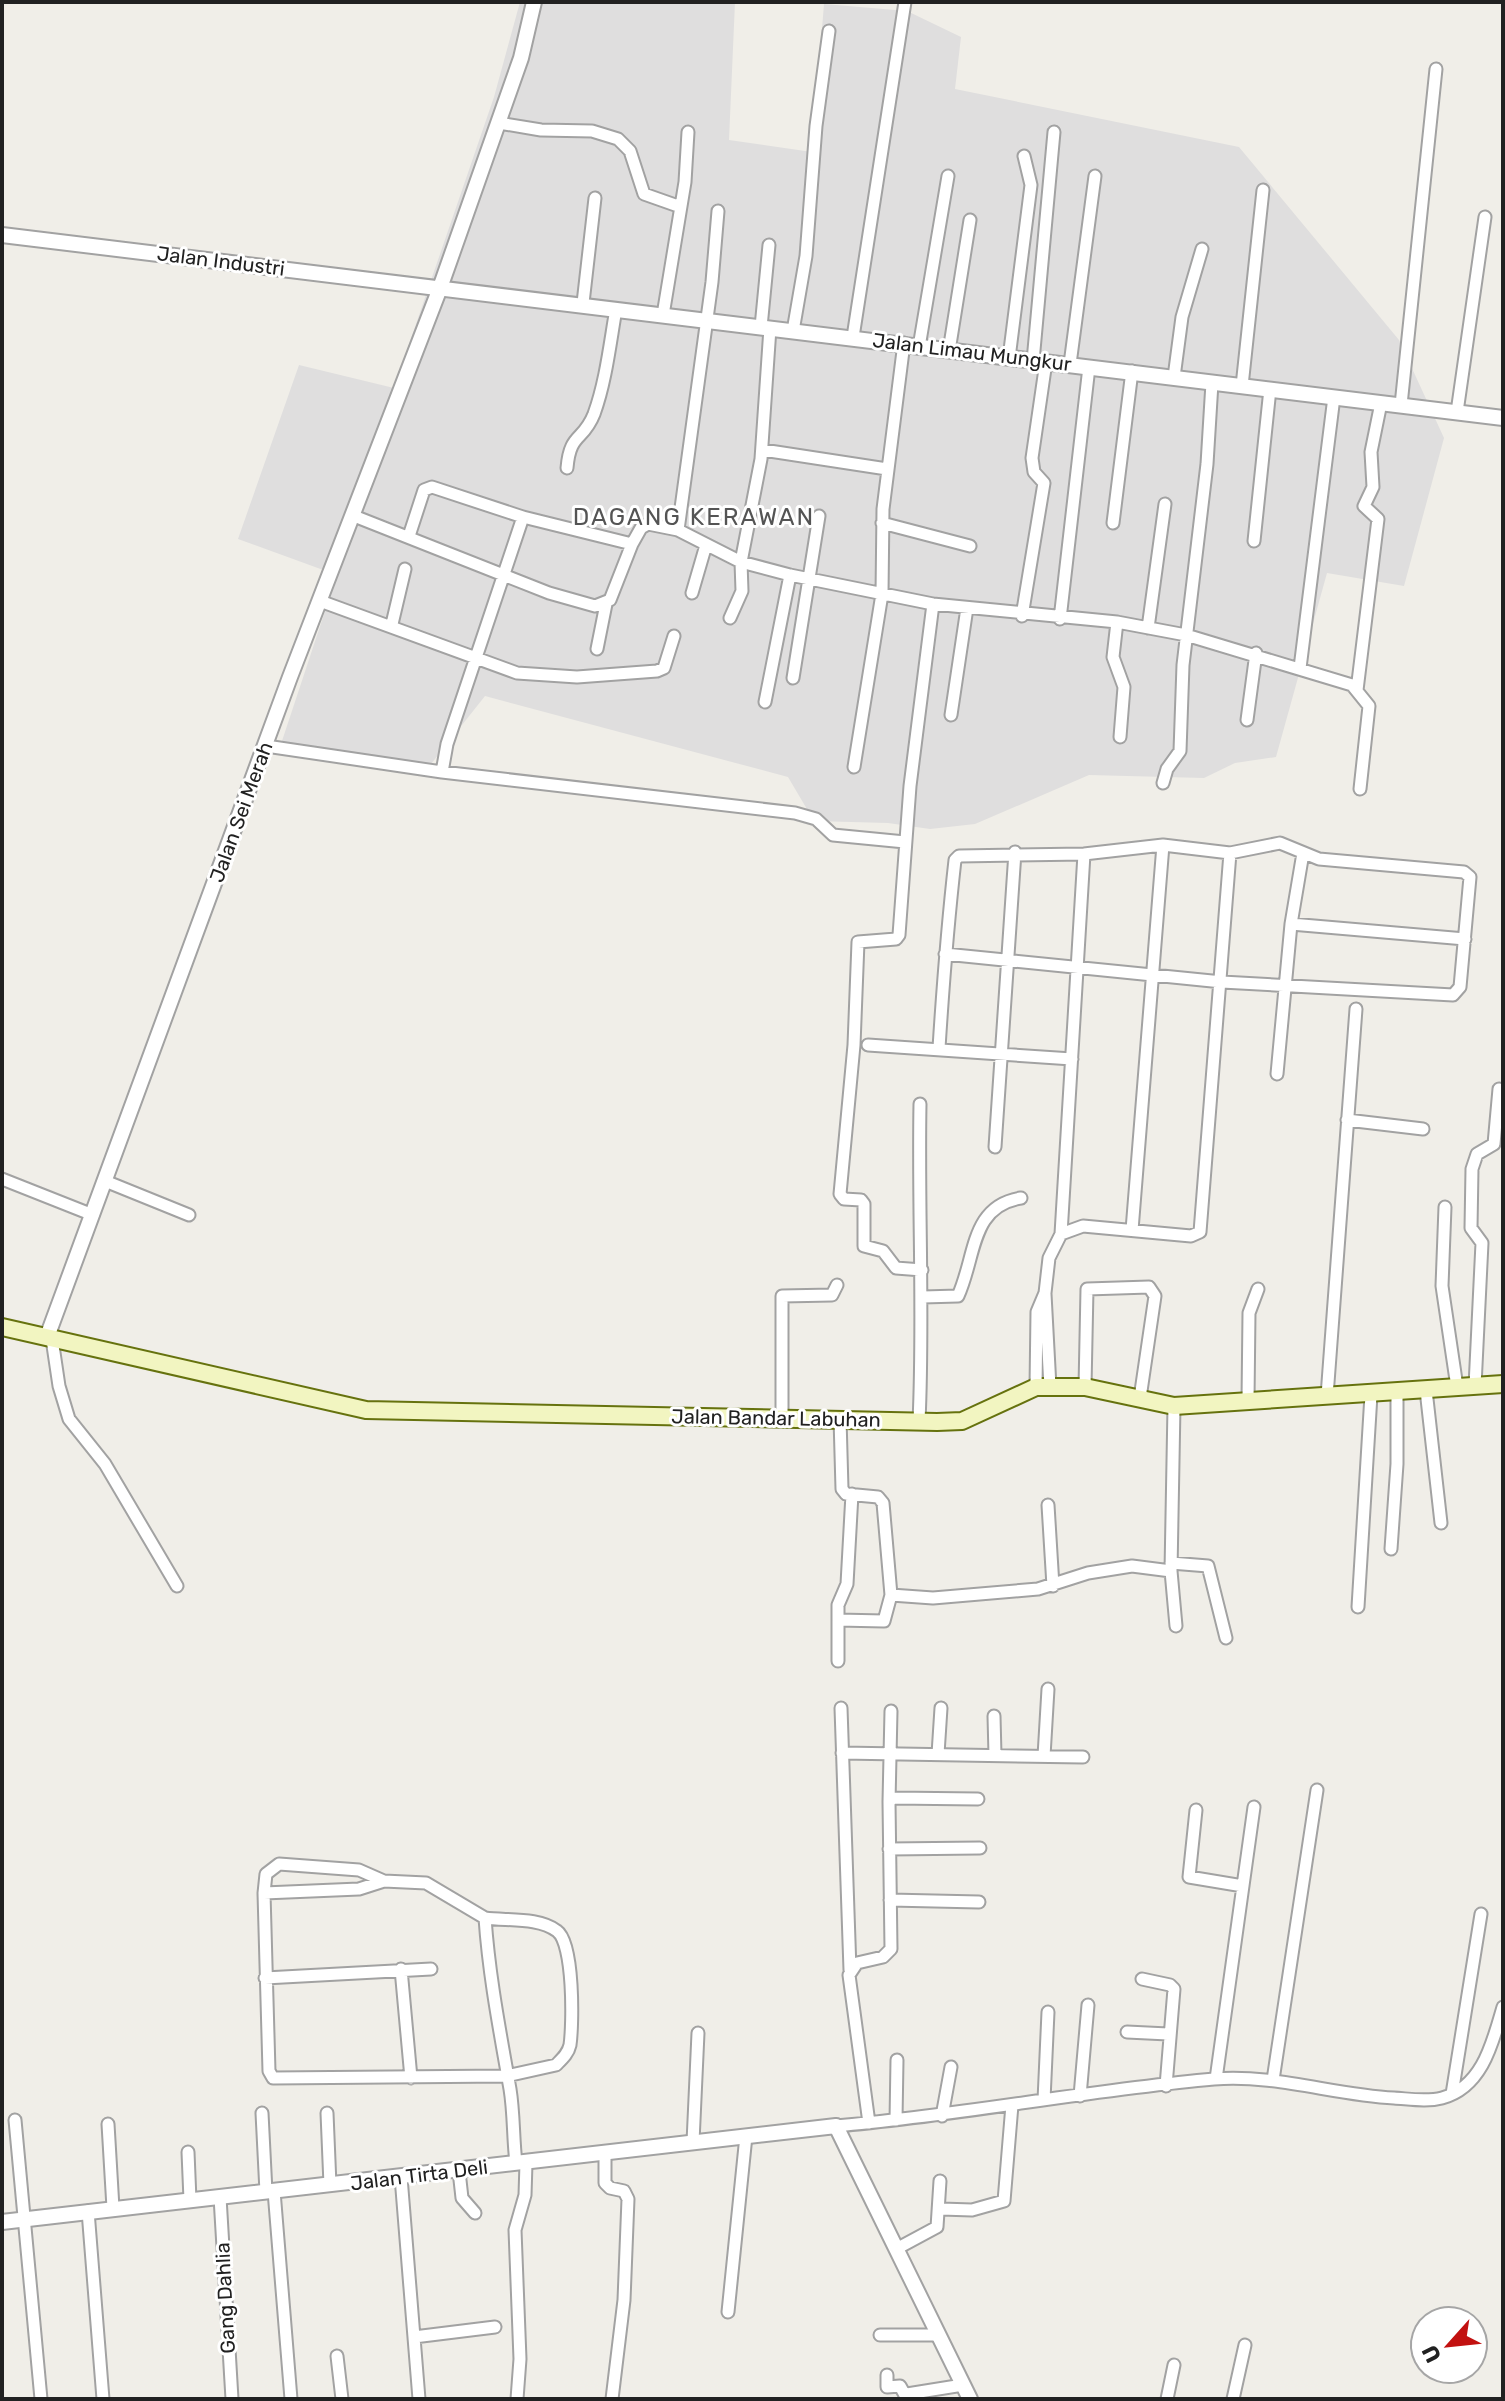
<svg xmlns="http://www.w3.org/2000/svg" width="1505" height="2401" viewBox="0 0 1505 2401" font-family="Rubik,sans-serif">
  <rect width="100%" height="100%" fill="#f0eee8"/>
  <!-- residential -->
  <path fill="#dfdede" d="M520,2H735L729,140L812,152L824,4L907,11L961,37L955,89L1239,147L1399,340L1444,438L1404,586L1327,573L1276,757L1235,763L1204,778L1089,775L975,824L930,829L888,823L814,821L788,777L485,696L431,764L280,747L337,575L238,539L299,365L394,388L494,97Z"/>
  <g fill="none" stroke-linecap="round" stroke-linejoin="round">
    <!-- minor casing -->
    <g stroke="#a2a2a2" stroke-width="15">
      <path id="minor" d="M499,123L541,130L592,131L618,139L630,151L644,194L678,206
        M583,303L595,198
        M663,315L685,182L688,132
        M761,327L769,245
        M793,331L806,256L816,126L829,31
        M853,337L905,2
        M919,347L948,176
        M949,351L970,220
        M1009,358L1031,185L1024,156
        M1033,361L1054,132
        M1070,364L1095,176
        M1174,377L1182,317L1202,249
        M1242,386L1263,190
        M1401,405L1436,69
        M1457,412L1485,217
        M763,450L887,469
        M567,468C570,432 583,442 594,414C606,381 610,343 616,309
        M354,516L549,593L595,606L610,600L632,544L641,528L648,524L678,530L741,562L790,575L933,604L1117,622L1186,635L1352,685L1369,706L1360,789
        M882,523L970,546
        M1113,523L1132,371
        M678,530L712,282L718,211
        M409,536L424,490L432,487L523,517L632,544
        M1254,541L1270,389
        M692,593L706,545
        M320,601L517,673L577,677L657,671L664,668L674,636
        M1022,616L1044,483L1034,472L1032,458L1046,362
        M730,618L742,591L741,562L761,459L770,328
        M1060,619L1089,367
        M1117,622L1113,657L1124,687L1120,737
        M392,624L405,569
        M1148,628L1165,504
        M597,649L606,604
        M1300,668L1334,397
        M793,678L819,516
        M1357,690L1378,519L1364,506L1373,487L1371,452L1381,403
        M765,702L790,575
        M951,715L967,608
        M1247,720L1256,653
        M266,746L442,772L795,813L816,819L833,835L905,842
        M854,767L882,594L883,509L904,343
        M442,772L447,744L523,517
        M1163,783L1167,769L1180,751L1183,665L1207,464L1212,383
        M1291,924L1465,939
        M868,1045L1072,1059
        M939,1048C943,985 948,922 955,860L959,856L1084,854L1163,845L1230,853L1280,843L1319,859L1464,872L1470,877L1460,987L1453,995L1222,982L945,954
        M1277,1074L1291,924L1303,853
        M1347,1120L1423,1129
        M995,1147L1015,852
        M2,1179L93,1215
        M105,1181L189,1215
        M1445,1207L1442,1286L1457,1387
        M1132,1230L1163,845
        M1061,1234L1084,854
        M922,1270L896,1268L883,1251L864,1246V1204L861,1200L844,1199L840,1194L854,1045L858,942L896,939L899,935L910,786L933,604
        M1045,1294L1050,1387
        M923,1297L958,1296C976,1257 970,1206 1021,1198
        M52,1339L59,1386L69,1419L105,1464L177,1586
        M1475,1386L1482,1243L1471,1228L1472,1169L1477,1154L1494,1144L1499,1089
        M1036,1387L1037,1312L1045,1293L1049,1258L1061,1234L1083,1226L1191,1236L1200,1232L1230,853
        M1085,1387L1087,1289L1149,1287L1155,1296L1140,1398
        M1426,1390L1441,1523
        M1327,1396L1356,1009
        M1248,1400L1249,1313L1258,1289
        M782,1416V1296L832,1295L837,1285
        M840,1418L842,1489L846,1494L878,1497L883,1503L891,1595L933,1598L1038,1589L1088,1573L1132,1566L1171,1571L1174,1406
        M919,1421C924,1315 918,1210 920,1104
        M1048,1505L1053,1586
        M1391,1549L1397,1464V1393
        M1171,1563L1208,1566L1226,1638
        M1171,1571L1176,1626
        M1358,1607L1371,1395
        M838,1620L884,1621L891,1595
        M838,1661V1605L847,1584L852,1494
        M841,1708L850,1970
        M994,1716L995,1755
        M842,1753L1083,1757
        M938,1754L941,1708
        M1044,1756L1048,1689
        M889,1802L891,1711
        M1196,1810L1189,1877L1243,1886
        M889,1849L980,1848
        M264,1893L266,1874L279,1864L359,1870L384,1881
        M890,1900L979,1902
        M485,1918C507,1921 539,1917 557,1931C574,1943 573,2024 570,2045C568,2054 562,2059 556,2065L506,2076L273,2078L269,2071L264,1893L359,1889L384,1881L426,1883L485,1918C489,1976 500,2032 510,2089C514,2113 513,2139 516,2163
        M401,1969L411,2078
        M265,1978L431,1969
        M1142,1979L1170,1985L1174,1989L1166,2086
        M1127,2032L1168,2034
        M1216,2079L1254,1807
        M1273,2080L1317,1790
        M1452,2094L1481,1914
        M1080,2096L1088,2005
        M1044,2100L1048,2012
        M262,2113L266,2192
        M327,2113L330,2185
        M942,2116L951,2067
        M15,2120L41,2399
        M896,2120L897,2060
        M869,2123L849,1975L857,1963L883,1957L891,1949L889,1802L893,1798L978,1799
        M108,2124L113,2208
        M836,2126C963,2115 1088,2090 1214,2079C1275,2074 1334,2095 1394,2098C1410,2099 1427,2102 1442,2098C1483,2087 1493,2041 1503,2007
        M693,2142L698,2033
        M188,2152L190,2200
        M605,2154V2183L610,2188L624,2191L628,2199L624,2300L612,2399
        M459,2171L462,2198L475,2213
        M401,2177L419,2399
        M274,2191L291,2399
        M220,2197L232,2399
        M941,2209L972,2210L1004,2201L1012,2105
        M88,2211L103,2399
        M898,2248L937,2227L940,2181
        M728,2312L746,2136
        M880,2335H938
        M414,2337L495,2327
        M337,2356L342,2399
        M887,2375V2387L900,2386L905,2395
        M517,2399L520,2359L515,2230L525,2195L526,2163
        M905,2399L907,2394L963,2385
        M1167,2399L1174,2365
        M1233,2399L1245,2345"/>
    </g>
    <!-- tertiary casing -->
    <g stroke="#a2a2a2" stroke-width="18">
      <path id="tertiary" d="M2,235L1503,418
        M47,1337L290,677L440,288L521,58L534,2
        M2,2222L836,2126L970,2399"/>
    </g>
    <!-- secondary casing -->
    <g stroke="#66720e" stroke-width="20">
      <path id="secondary" d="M2,1327L366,1410L937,1422L962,1421L1036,1387H1085L1174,1406L1503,1384"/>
    </g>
    <!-- minor -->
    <use href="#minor" stroke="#fff" stroke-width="11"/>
    <!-- tertiary -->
    <use href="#tertiary" stroke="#fff" stroke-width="14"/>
    <!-- secondary -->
    <use href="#secondary" stroke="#f2f5c1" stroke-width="16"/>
  </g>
  <g text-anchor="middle" stroke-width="6" stroke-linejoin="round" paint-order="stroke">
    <!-- street labels -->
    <g font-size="20" fill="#212121" stroke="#fff">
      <text transform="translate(221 261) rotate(7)" y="7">Jalan Industri</text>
      <text transform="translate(972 352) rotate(7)" y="7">Jalan Limau Mungkur</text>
      <text transform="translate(241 812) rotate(-70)" y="7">Jalan Sei Merah</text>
      <text transform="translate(776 1418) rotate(1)" y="7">Jalan Bandar Labuhan</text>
      <text transform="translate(419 2175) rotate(-7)" y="7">Jalan Tirta Deli</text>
      <text transform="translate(225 2298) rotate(-93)" y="7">Gang Dahlia</text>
    </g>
    <!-- quarter labels -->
    <g font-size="24" letter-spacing="2" fill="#545454" stroke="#fff">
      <text x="694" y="525">DAGANG KERAWAN</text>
    </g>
  </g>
  <!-- border -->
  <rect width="1505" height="2401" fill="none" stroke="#212121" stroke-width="8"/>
  <!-- north arrow -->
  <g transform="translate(1449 2345) rotate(243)"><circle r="38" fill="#ffffff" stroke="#a6a6a6" stroke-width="2"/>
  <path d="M0-6L14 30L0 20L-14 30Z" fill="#c21110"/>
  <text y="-12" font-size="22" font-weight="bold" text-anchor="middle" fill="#212121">U</text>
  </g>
</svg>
